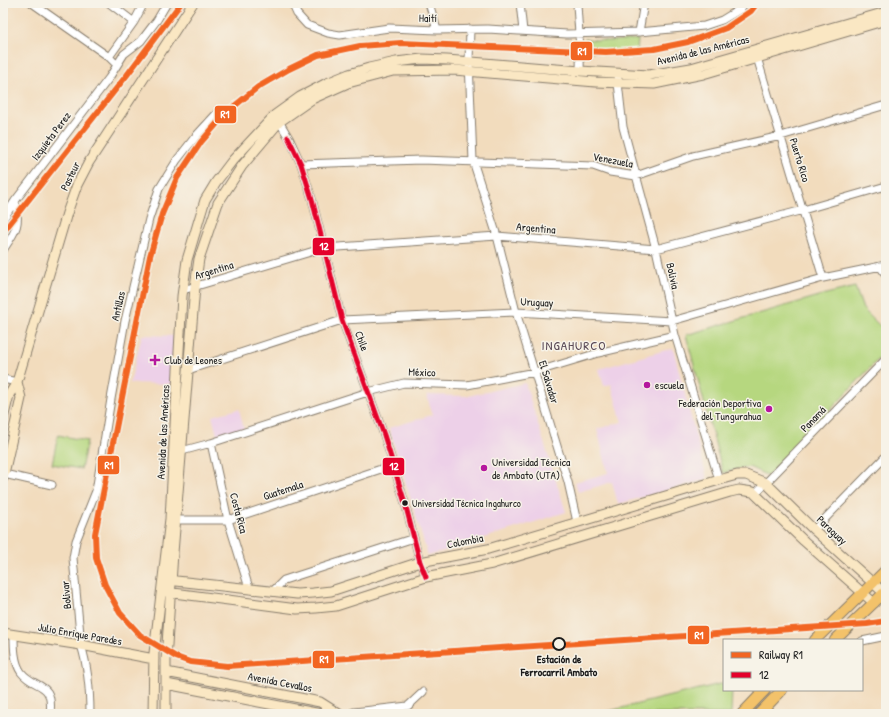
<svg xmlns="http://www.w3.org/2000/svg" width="889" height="717" viewBox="0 0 889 717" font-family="'Patrick Hand',sans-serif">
  <rect width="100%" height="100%" fill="#f7f3e8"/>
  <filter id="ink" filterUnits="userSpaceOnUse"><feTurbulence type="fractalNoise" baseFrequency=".025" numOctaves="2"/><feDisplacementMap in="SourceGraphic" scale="8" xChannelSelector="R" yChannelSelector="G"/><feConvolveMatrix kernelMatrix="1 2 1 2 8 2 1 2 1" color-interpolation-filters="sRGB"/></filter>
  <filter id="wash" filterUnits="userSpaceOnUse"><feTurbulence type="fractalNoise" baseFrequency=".012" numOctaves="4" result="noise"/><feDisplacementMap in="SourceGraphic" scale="16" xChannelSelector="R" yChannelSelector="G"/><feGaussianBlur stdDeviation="0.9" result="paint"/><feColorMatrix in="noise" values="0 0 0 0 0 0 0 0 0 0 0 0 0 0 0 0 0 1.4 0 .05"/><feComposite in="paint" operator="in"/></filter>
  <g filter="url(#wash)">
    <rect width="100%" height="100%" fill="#f2dcbd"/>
    <!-- built -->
    <path fill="#edd0e8" d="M142,335L175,336L172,384L130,383Z
      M673,348L707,479L618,504L612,482L578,492L575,482L608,473L597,429L622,422L611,384L604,386L599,369Z
      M525,383L566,512L428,556L389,428L432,415L427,395L468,396Z
      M239,409L244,429L217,435L212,416Z"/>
    <!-- green -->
    <path fill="#b6d77f" stroke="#697a4e" d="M585,39L609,41L638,39L637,53L587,51Z
      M855,287L863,309L886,332V351L768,476L749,467L723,473L686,335L826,294Z
      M58,435L87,441L81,469L52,464Z
      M724,683V690H732L731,714H597Z"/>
  </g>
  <g filter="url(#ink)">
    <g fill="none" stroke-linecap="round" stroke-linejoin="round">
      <!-- street casing -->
      <g stroke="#877c6c" stroke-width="9">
        <path id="street" d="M32,3L109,57L117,65
          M109,3L134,22L109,57
          M292,3L297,14L307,25L328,33L340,35L389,28L437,30L488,29L567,34L639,32L704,26L722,20L740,9L745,3
          M429,3L437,30
          M520,3L523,31
          M577,3C578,26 581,48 580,71
          M134,22L144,3
          M470,29L469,61L473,161L497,236L516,312L568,482L577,522
          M639,32L644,3
          M756,54L823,278
          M617,74L623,127L656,249L675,335L719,480
          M277,118L289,138L301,164L312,199L342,320L384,435L405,503L420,562L426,577
          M301,164L421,160L593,166L610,172L636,176L693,156L781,136L886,105
          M3,219L15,201L109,78L124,54L141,41L157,20L167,3
          M3,250C16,231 21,225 15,201
          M880,266L886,275
          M183,290L324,248L497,236L656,249L803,210L886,186
          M188,370L342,320L516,312L672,321L823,278L886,265
          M3,379L17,382
          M211,443L228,520L249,588
          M178,452L211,443L368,392L404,383L467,385L535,372L598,353L675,335
          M4,474L52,485
          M755,494L886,359
          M176,520H228L393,465
          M814,530L886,456
          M273,591L284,580L414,538
          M14,635C14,646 14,662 21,672C35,690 54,680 50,714
          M862,641L886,636
          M90,714C90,692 88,667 81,645L73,558L76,541L96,491L111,399L125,321L149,219L159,189L177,160L195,137L217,113
          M349,714L354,712L408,706L423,692"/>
      </g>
      <!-- secondary casing -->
      <g stroke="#877c6c" stroke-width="11">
        <path id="secondary" d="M3,419L9,395L17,382L67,213L77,185L89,162L193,3
          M3,478L21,398L17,382
          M167,580L297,594L313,593L331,591L420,562L488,549L726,478L737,475H746L766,483L814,530L884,593
          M166,592L297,609L316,608L336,606L426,577L492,564L730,492L739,490L753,492L804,541L874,603
          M3,633L81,645L154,659
          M166,672L320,702L339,714
          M166,684L321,714
          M153,714L154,653L170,519L182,296L187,260L198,223L205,200L216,182L232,161L275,115L300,97L327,83L349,74L369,68L396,62L422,59L447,60L580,71L649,75L691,68L886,12
          M166,714V660L173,553L195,287L199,259L218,203L242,166L279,122L312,99L348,83L393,71L454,70L596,82L654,84L703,74L886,20"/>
      </g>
      <!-- primary casing -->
      <g stroke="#877c6c" stroke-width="12">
        <path id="primary" d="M815,640L886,570
          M835,640L886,591
          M742,714L765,690
          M759,714L782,690"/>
      </g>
      <!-- street -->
      <use href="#street" stroke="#fff" stroke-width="7"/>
      <!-- secondary -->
      <use href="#secondary" stroke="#fae7c3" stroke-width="9"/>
      <!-- primary -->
      <use href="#primary" stroke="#f3c26a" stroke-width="10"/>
      <!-- bus-1 casing -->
      <g stroke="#f7f3e8" stroke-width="8">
        <path id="bus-1" d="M288,137L301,164L312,199L342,320L384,435L405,503L420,562L426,577"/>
      </g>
      <!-- bus-1 -->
      <use href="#bus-1" stroke="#e4002b" stroke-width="5"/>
      <!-- rail-1 casing -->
      <g stroke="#f7f3e8" stroke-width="9">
        <path id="rail-1" d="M757,3L751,11L726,28L688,42L654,49L606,52L401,43L360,46L318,55L289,69L258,87L227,112L201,142L177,178L162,214L150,256L95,534L96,558L105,585L120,613L140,635L176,657L190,662L227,666L867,624L886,621
          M3,232L127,75L181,3"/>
      </g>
      <!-- rail-1 -->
      <use href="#rail-1" stroke="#f26522" stroke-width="6"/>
    </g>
  </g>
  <!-- markers -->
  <g fill="#b5179e" stroke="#f7f3e8" stroke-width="1.5">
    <path d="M153 354h4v4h4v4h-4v4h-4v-4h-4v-4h4z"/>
    <circle cx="647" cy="385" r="4"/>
    <circle cx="769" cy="409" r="4"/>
    <circle cx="484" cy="468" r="4"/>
  </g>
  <circle fill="#1c1c1c" stroke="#f7f3e8" stroke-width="1.5" cx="405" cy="503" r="3.5"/>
  <circle fill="#f7f3e8" stroke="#1c1c1c" stroke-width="2" cx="559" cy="644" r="6"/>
  <g text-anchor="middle" stroke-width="3" stroke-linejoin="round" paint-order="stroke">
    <!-- bus labels -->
    <g font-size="10" fill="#1c1c1c" stroke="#f7f3e8" text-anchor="start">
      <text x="412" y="507">Universidad Técnica Ingahurco</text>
    </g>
    <!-- street labels -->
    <g font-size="11" fill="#1c1c1c" stroke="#f7f3e8">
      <text transform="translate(428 18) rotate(1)" y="4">Haití</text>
      <text transform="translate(703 50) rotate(-14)" y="4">Avenida de las Américas</text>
      <text transform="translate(51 136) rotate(-53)" y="4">Izquieta Perez</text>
      <text transform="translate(613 160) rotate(11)" y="4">Venezuela</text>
      <text transform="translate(800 160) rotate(73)" y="4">Puerto Rico</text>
      <text transform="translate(70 176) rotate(-64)" y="4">Pasteur</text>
      <text transform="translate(536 228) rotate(5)" y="4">Argentina</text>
      <text transform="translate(214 270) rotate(-17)" y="4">Argentina</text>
      <text transform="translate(673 276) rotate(78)" y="4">Bolivia</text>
      <text transform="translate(537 302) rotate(3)" y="4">Uruguay</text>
      <text transform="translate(118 306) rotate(-77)" y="4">Antillas</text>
      <text transform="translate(362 341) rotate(70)" y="4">Chile</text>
      <text transform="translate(422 372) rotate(2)" y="4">México</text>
      <text transform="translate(549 382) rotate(73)" y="4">El Salvador</text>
      <text transform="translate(813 419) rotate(-46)" y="4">Panamá</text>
      <text transform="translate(163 432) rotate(-87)" y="4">Avenida de las Américas</text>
      <text transform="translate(283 490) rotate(-18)" y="4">Guatemala</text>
      <text transform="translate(239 513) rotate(75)" y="4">Costa Rica</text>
      <text transform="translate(832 530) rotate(43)" y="4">Paraguay</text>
      <text transform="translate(465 541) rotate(-11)" y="4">Colombia</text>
      <text transform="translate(66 595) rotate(-95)" y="4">Bolivar</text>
      <text transform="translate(80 634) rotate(10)" y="4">Julio Enrique Paredes</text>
      <text transform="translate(280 682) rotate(11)" y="4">Avenida Cevallos</text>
    </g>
    <!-- poi labels -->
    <g font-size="11" fill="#1c1c1c" stroke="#f7f3e8" text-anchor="start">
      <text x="164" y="364">Club de Leones</text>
      <text x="655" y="389">escuela</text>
      <text x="761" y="407" text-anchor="end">Federación Deportiva<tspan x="761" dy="13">del Tungurahua</tspan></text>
      <text x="492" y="466">Universidad Técnica<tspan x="492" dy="13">de Ambato (UTA)</tspan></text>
    </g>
    <!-- stop labels -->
    <g font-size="11" font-weight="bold" fill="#1c1c1c" stroke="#f7f3e8">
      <text x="559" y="663">Estación de<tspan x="559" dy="13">Ferrocarril Ambato</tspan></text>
    </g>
    <!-- quarter labels -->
    <g font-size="13" letter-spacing="1" fill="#584754" stroke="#f7f3e8">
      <text x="574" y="350">INGAHURCO</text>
    </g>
  </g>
  <g stroke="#f7f3e8" stroke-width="1.5">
    <rect x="570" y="41" width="23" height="20" rx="4" fill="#f26522"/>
    <rect x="214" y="105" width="23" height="19" rx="4" fill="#f26522"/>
    <rect x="312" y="237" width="23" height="19" rx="4" fill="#e4002b"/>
    <rect x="97" y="455" width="23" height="20" rx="4" fill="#f26522"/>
    <rect x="382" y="457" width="23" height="19" rx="4" fill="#e4002b"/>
    <rect x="687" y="625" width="23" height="20" rx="4" fill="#f26522"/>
    <rect x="312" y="650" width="23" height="19" rx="4" fill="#f26522"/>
  </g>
  <g font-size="11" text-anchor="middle" font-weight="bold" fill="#fff">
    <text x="582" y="55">R1</text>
    <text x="225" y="118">R1</text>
    <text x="324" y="250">12</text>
    <text x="109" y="469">R1</text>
    <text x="394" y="470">12</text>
    <text x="699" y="639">R1</text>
    <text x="324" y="663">R1</text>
  </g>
  <!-- margin -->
  <rect width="889" height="717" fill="none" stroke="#f7f3e8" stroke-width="16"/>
  <!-- legend -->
  <rect x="723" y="639" width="140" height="52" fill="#f7f3e8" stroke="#9f9d96"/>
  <rect x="731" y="652" width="20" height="6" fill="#f26522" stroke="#9f9d96"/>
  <text x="759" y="659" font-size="12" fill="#1c1c1c">Railway R1</text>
  <rect x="731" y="672" width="20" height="6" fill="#e4002b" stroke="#9f9d96"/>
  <text x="759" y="679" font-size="12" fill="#1c1c1c">12</text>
</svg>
